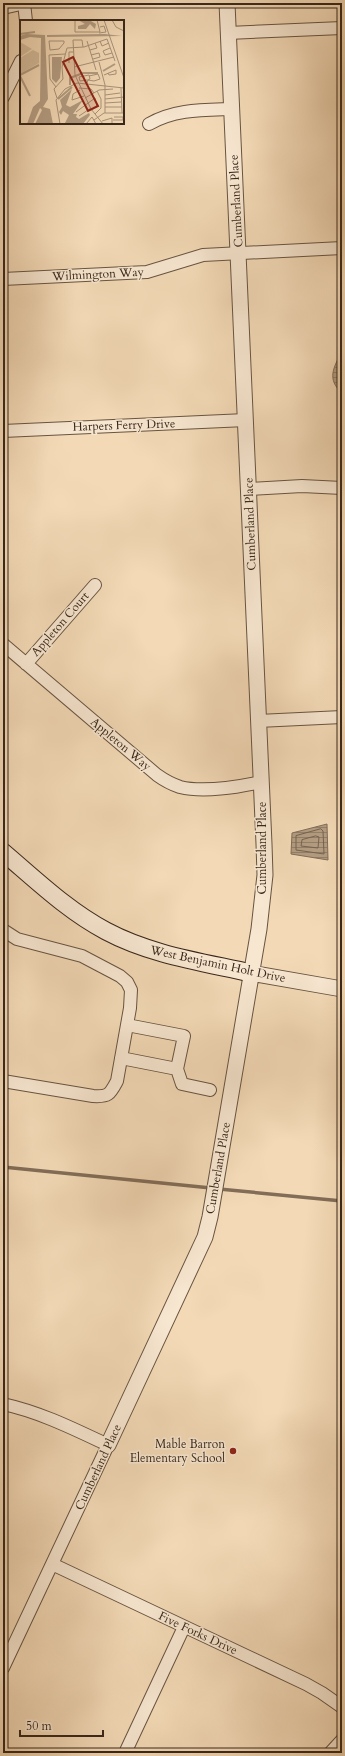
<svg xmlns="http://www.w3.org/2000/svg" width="345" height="1756" viewBox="0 0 345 1756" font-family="Cardo,serif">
  <defs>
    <pattern id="water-rules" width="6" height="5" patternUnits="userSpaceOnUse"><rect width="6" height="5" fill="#b39c81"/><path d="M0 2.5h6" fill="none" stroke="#937f69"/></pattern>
  </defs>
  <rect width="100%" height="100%" fill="#f3d9b6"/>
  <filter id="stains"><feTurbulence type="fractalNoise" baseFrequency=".005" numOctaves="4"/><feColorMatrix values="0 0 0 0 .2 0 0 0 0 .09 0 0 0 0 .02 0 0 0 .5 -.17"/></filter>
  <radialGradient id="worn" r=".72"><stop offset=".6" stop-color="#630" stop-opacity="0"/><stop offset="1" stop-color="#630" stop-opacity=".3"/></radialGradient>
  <!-- water -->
  <path fill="url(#water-rules)" stroke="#826d58" d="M342,351V393C326,379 334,367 342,351Z
    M327,824L328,860L291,854L292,833Z"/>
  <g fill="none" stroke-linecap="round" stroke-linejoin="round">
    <!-- shore -->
    <path stroke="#76624e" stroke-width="1" d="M321,829L323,831L324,854L296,850V836Z
      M316,836L319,837L318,848L301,846L302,840Z"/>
    <!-- stream -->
    <path stroke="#826d58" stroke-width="3.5" d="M3,1167L211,1188
      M219,1189L342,1201"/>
    <!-- minor casing -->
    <g stroke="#675441" stroke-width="14">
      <path id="minor" d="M24,3L26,21
        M3,8L25,3
        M228,33L342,28
        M3,97L21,61
        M149,124C175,109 203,110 232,109
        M3,279L147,272L203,255L342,248
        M3,431L246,420
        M249,489L302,486L342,488
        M3,644L157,775C164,780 171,784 180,787C204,793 237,787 261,782
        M26,664L95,585
        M258,721L342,717
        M3,930L17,939L82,956L120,976L127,982L131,990L130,1008L117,1081C110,1094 109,1097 93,1096L3,1081
        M121,1058L177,1069L184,1036L127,1025
        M177,1069L182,1084L210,1090
        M3,1404C40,1412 74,1429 108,1445L3,1668
        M52,1564L306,1684L322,1693L342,1707
        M125,1753L184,1627
        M330,1753L342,1740"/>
    </g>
    <!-- tertiary casing -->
    <g stroke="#675441" stroke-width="17">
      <path id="tertiary" d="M251,973L342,989
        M108,1445L205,1237L210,1217L259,929L265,875L264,844L227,3"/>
    </g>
    <!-- secondary casing -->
    <g stroke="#38271a" stroke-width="19">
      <path id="secondary" d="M3,852C36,880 68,911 106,931C151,955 202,962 251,973"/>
    </g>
    <!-- minor -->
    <use href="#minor" stroke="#f7e6d0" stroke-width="12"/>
    <!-- tertiary -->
    <use href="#tertiary" stroke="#f7e6d0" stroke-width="15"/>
    <!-- secondary -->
    <use href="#secondary" stroke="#f7e6d0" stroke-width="17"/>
  </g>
  <!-- markers -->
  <circle fill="#8f2418" stroke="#f7e6d0" stroke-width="1.5" cx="233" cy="1451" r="4"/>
  <g text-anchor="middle" stroke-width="3" stroke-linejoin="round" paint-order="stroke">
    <!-- street labels -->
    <g font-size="12" fill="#38271a" stroke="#f7e6d0">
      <text transform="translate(236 201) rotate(-93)" y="4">Cumberland Place</text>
      <text transform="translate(98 274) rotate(-3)" y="4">Wilmington Way</text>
      <text transform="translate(124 425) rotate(-2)" y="4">Harpers Ferry Drive</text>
      <text transform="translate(250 524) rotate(-92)" y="4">Cumberland Place</text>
      <text transform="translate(60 624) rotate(-49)" y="4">Appleton Court</text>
      <text transform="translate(121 744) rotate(40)" y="4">Appleton Way</text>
      <text transform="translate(262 848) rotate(-90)" y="4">Cumberland Place</text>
      <text transform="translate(218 964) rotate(12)" y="4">West Benjamin Holt Drive</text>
      <text transform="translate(218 1168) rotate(-80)" y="4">Cumberland Place</text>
      <text transform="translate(98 1467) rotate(-65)" y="4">Cumberland Place</text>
      <text transform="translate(198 1633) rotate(25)" y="4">Five Forks Drive</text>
    </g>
    <!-- poi labels -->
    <g font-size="12" fill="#38271a" stroke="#f7e6d0" text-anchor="end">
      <text x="225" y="1448">Mable Barron<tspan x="225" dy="14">Elementary School</tspan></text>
    </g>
  </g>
  <!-- overview -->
  <g transform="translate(20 20)">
    <rect width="104" height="104" fill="#f3d9b6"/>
    <path d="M0,22L12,29L0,37ZM13,30L19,33V43L0,54V38Z" fill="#d3bb9b"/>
    <path d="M58,0H69L76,4L75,9L70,4L66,9H58V6L65,4ZM6,14L25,15L28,79L23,87L30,89L33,104H15L22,90L20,88L13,104H7L13,87L20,81L21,18L10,17L0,20V16ZM85,14L102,16L27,17V15ZM32,37H42L40,58L36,63L32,59ZM52,69L46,85L50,87L63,80L53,94H57L56,97L59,99L69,93L70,95L63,104L45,103L49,95L43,91L41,95L39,92L42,87L40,80Z" fill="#b39c81"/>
    <path fill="none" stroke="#b39c81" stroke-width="2" d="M0,14L15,12M83,51L95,44M0,55L19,45M0,56L10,76M50,65V58L63,53H78M38,79L52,67"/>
    <path fill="none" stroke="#a89278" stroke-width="1" d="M55,0V12H80L77,0M84,0L104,58M92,0L96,7L104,11M104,11V33M79,13L86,12L84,6L80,7M29,21H44V23L39,29L30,30ZM67,21L76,50M80,21L82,26L89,23M63,27L62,20H53L55,55L71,89L83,104M90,28L83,31L85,35L92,33M70,30L77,28L75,23M71,35L79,33L80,37L73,39M79,42L85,65V93M49,43V32H54M54,47L94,37M84,55L96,50V54L89,55L88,53M57,63L104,68M67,63L68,60L70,59L69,55L59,57L60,61L67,60H68L74,61L80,59L78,54L69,56M36,67L30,59L29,35L45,34M59,68L71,69L74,73M101,68L102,93M85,75L100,73M37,78L34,69L43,59L42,47L47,28L64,27L87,19L95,41M65,78L79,70L93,69M85,79L104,77M52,80L53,74L60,70M52,80L64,76M85,83L101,82M85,87H102M56,92L75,78L77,86M75,94L81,88V79L77,71M59,96L71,88M74,100L84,93H104M93,100H103V97H94M82,101L92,98V104M40,104L36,80L45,69L57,63M66,104L72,97L76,104"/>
    <path fill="#8f2418" fill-opacity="0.15" stroke="#8f2418" stroke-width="2" d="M53,37L78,86L68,91L43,42Z"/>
    <rect width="104" height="104" fill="none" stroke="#38271a" stroke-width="2"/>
  </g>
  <!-- margin -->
  <rect width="345" height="1756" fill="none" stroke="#f3d9b6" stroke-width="16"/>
  <rect x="4" y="4" width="337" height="1748" fill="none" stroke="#38271a" stroke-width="2"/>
  <rect x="8" y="8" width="329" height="1740" fill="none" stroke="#38271a"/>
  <!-- scale -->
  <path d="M20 1730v6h83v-6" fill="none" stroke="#38271a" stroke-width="2"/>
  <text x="26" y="1730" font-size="12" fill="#38271a" stroke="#f7e6d0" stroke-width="3" paint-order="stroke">50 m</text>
  <rect width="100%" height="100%" filter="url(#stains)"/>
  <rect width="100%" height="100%" fill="url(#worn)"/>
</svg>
